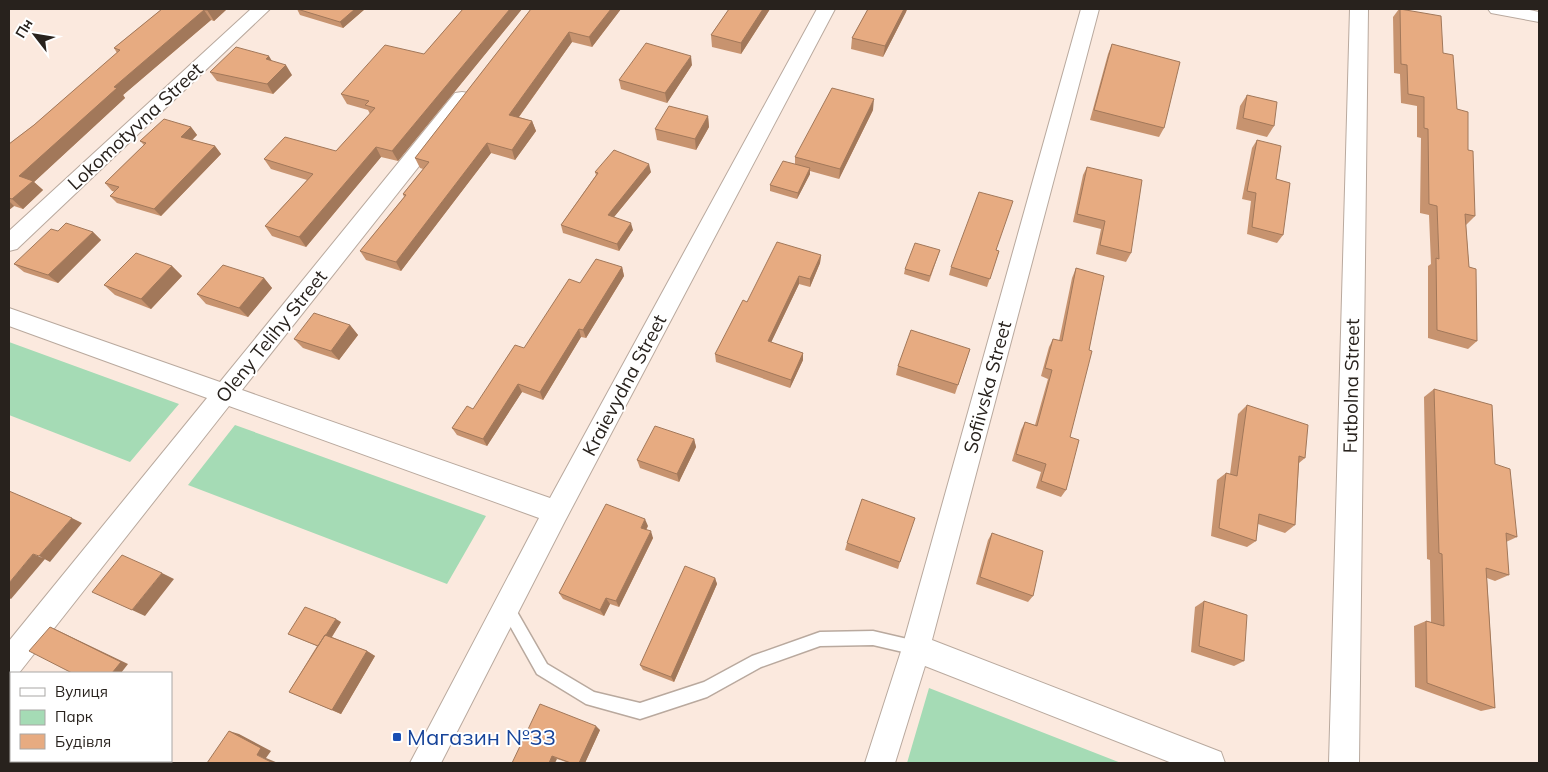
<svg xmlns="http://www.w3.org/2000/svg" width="1548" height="772" viewBox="0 0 1548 772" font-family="Mulish,sans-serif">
  <rect width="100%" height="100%" fill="#fbe9de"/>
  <!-- green -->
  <path fill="#a5dbb5" d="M9,342L179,404L130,462L9,415Z
    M235,425L486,516L447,584L188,485Z
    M929,688L1121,763H907Z"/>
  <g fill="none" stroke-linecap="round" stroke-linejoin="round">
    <!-- lane casing -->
    <g stroke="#b9a99e" stroke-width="3">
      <path id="lane" d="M507,601L512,603L547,664L594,692L640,703L704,682L752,656L820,632L873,631L916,641L921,643L923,648L921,653L916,655L873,645L820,646L761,667L707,697L640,719L586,704L537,674L500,608L502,603Z"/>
    </g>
    <!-- street casing -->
    <g stroke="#b9a99e" stroke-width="2">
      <path id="street" d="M251,9H270L17,249L9,251V231Z
        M817,9H835L565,521L441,763H410L539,518L229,406L19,673H11L9,677V641L207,398L9,326V308L220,382L455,93L462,92L469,93L471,98L469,103L242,390L550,498Z
        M1081,9H1099L932,640L1221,752L1225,763H1172L925,666L895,763H865L902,648Z
        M1350,9H1368L1359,763H1329Z
        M1488,9H1525L1539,12V22L1491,13Z"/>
    </g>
    <!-- lane -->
    <use href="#lane" fill="#fff" fill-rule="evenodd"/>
    <!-- street -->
    <use href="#street" fill="#fff" fill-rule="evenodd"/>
  </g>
  <!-- wall -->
  <path fill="#c7936f" d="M162,9H227L214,21L211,20L123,95L125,98L34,182L43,190L23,209L14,206L9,210V144L34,125L117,53L114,48Z
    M297,9H365L343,28L300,15Z
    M463,9H522L398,161L381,157L306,247L272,236L265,226L307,180L271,169L264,159L336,151L370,114L368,110L347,104L341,94L424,54Z
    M531,9H621L592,47L572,42L519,117L532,121L536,131L515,160L491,153L401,271L366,260L360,251L404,197L403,194L423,169L420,168L415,158Z
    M729,9H770L741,54L712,47L711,35Z
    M868,9H907L906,12L883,57L851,49L852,38Z
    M1399,9H1403L1443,53L1457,109L1468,150L1475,216L1466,225L1469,267L1477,341L1468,349L1428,338V266L1431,264L1429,215L1420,213L1421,138L1417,137V106L1401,103L1400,74L1394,73L1393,17Z
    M1112,44L1164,128L1159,137L1090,120L1108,54Z
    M692,65L667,103L621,89L619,80Z
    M210,72L292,75L273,94L217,81Z
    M1247,95L1274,126L1267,137L1236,129L1240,106Z
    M873,110L839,179L810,171V174L797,199L770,191V185L795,164V157Z
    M708,116L709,127L696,150L657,140L655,129Z
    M191,127L197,135L192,140L215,146L221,154L161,216L117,203L110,196L115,192L112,191L105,183L144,145L140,141Z
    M1257,140L1276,179L1283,235L1277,243L1247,234L1251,201L1242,199L1252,148Z
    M1087,167L1131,253L1126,262L1096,254L1101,229L1073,222L1083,175Z
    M595,172H651L614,217L633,230L619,251L563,233L561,225L596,175Z
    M58,231L93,232L101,240L58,283L24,272L14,264Z
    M940,250L929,282L904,274L905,269Z
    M996,250L999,251L987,287L949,275L951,267Z
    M821,255L820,263L810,287L799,284L771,342L803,353V360L790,388L716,362L715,354L747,302Z
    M172,266L182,276L151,309L115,295L104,285Z
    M622,267L624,276L586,338L581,337L543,400L522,392L487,446L457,435L452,428L473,409L524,348Z
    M1076,268L1070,437L1066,490L1061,497L1036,488L1041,472L1012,461L1021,430L1025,422L1035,425L1048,379L1041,376L1049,347L1053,339L1059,341L1072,278Z
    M264,278L272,288L248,317L206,304L197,294Z
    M350,325L358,335L339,360L303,348L294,339Z
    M970,349L955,394L896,375L898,366Z
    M1434,389L1495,464L1517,537L1506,542L1509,575L1495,581L1487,578L1495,708L1481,711L1415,687L1414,626L1426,621L1431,622L1430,560L1427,559L1424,397Z
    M1247,405L1305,458L1299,463L1295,525L1285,533L1258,524L1256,541L1247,547L1211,536L1217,480L1226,473L1230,474L1238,414Z
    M694,439L696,447L679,482L640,468L637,460Z
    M648,526L646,530L653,538L619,607L610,604L604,616L563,599L559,593Z
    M992,533L1033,596L1028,602L976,584L988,540Z
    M847,543L900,562L898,569L845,550Z
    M715,578L717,584L674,682L643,670L640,665Z
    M1204,601L1244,661L1234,666L1191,652L1195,607Z
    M341,622L332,637L367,651L375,656L341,714L289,692L317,646L288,634Z
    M600,730L585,763H569L557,759L512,763Z"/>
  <!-- shaded-wall -->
  <path fill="#a2785a" d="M209,9H227L214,21L207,10Z
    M355,9H365L343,28L340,22Z
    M510,9H522L398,161L392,151Z
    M611,9H621L592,47L589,37Z
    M763,9H770L741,54V43Z
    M904,9H907L906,12L883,57L885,46Z
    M204,10L211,20L123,95L125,98L34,182L43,190L23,209L12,199L19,176L114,87Z
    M569,32L572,42L513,125L509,115Z
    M269,56L275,66L266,59Z
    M691,56L692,65L667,103L665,93Z
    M286,65L292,75L273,94L267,84Z
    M874,99L873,110L839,179L840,169Z
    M708,116L709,127L696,150L695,139Z
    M532,121L536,131L515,160L512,150Z
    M191,127L197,135L187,145L181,137Z
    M487,143L491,153L401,271L396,262Z
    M215,146L221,154L161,216L154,209Z
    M376,147L381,157L306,247L299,237Z
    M649,164L651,172L609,223L608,215Z
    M810,168V174L797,199L798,193Z
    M9,201L14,206L9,210Z
    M631,223L633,230L619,251L617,244Z
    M93,232L101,240L58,283L48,275Z
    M821,255L820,263L810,287V279Z
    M172,266L182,276L151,309L141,299Z
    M622,267L624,276L586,338L583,330Z
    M799,276V284L768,349V341Z
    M264,278L272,288L248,317L239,308Z
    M350,325L358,335L339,360L331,351Z
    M579,329L581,337L543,400L540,392Z
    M803,353V360L790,388L791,380Z
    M518,384L522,392L487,446L483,439Z
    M694,439L696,447L679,482L677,474Z
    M72,518L82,523L50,562L39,556Z
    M645,519L648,526L643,535L641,528Z
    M651,531L653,538L619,607L616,601Z
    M33,554L45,559L11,599L9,598V583Z
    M162,573L174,579L145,616L132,610Z
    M715,578L717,584L674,682L671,677Z
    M606,598L610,604L604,616L600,610Z
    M336,619L341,622L324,649L319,646Z
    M50,627L57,630L128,664L121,673H112Z
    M367,651L375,656L341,714L332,710Z
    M596,726L600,730L585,763H579Z
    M229,731L239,734L271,751L266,758L278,763H273L257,755Z
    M552,756L557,759L555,763H549Z"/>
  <!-- building -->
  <path fill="#e7ab81" stroke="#a2785a" d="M162,9H209L207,10H204L114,87L117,88L19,176L33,181L12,199L9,198V144L34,125L120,50L114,48Z
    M297,9H355L340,22Z
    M463,9H510L392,151L376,147L299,237L265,226L313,174L264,159L285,137L336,151L375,108L365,105L369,101L341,94L385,45L424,54Z
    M531,9H611L589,37L569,32L509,115L532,121L512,150L487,143L396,262L360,251L406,195L403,194L429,162L415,158Z
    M729,9H763L741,43L711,35Z
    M868,9H904L885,46L852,38Z
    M1400,9L1441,16L1443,53L1453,55L1457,109L1468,112V150L1473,151L1475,216L1465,214L1469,267L1476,269L1477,341L1437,330L1436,258L1439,259L1437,206L1429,204L1428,129L1424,128V97L1408,94L1407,65L1401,64Z
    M646,43L691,56L665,93L619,80Z
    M1112,44L1180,62L1164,128L1094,110Z
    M236,47L269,56L266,59L286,65L267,84L210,72Z
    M832,88L874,99L840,169L795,157Z
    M1247,95L1277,102L1274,126L1243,118Z
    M669,106L708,116L695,139L655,129Z
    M164,119L191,127L181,137L215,146L154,209L110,196L119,187L105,183L146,143L140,141Z
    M1257,140L1281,146L1276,179L1290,183L1283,235L1252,227L1256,193L1247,191Z
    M614,150L649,164L608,215L631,223L617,244L561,225L598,173L595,172Z
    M783,161L810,168L798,193L770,185Z
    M1087,167L1142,180L1131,253L1100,245L1105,221L1077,214Z
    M979,192L1013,201L996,250L999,251L990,279L951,267Z
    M66,223L93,232L48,275L14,264L51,229L58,231Z
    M777,242L821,255L810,279L799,276L768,341L803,353L791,380L715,354L743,300L747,302Z
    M915,243L940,250L930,276L905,269Z
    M136,253L172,266L141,299L104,285Z
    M596,259L622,267L583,330L579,329L540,392L518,384L483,439L452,428L467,406L473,409L515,345L524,348L569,279L580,283Z
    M223,265L264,278L239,308L197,294Z
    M1076,268L1104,276L1089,350L1092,351L1070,437L1079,440L1066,490L1041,481L1046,464L1016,454L1025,422L1037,426L1052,370L1045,368L1053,339L1062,341Z
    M314,313L350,325L331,351L294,339Z
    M911,330L970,349L958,385L898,366Z
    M1434,389L1492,405L1495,464L1510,469L1517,537L1506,533L1509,575L1486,568L1495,708L1427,683L1426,621L1444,626L1442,554L1439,553Z
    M1247,405L1308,425L1305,458L1299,456L1295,525L1259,514L1256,541L1219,528L1226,473L1237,476Z
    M655,426L694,439L677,474L637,460Z
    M9,491L72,518L39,556L33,554L9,583Z
    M862,499L915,518L900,562L847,543Z
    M606,504L645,519L641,528L651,531L616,601L606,598L600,610L559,593Z
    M992,533L1043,551L1033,596L980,577Z
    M122,555L162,573L132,610L92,592Z
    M685,566L715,578L671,677L640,665Z
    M1204,601L1247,615L1244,661L1199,646Z
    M305,607L336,619L326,635H325L318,646L288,634Z
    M50,627L121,662L112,673H72L29,651Z
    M325,635L367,651L332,710L289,692Z
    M540,704L596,726L579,763H571L552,756L549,763H512Z
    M229,731L261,748L257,755L273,763H207Z"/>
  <!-- markers -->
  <rect fill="#1a4fb4" stroke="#fff" stroke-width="2" x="392" y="732" width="10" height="10" rx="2.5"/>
  <g text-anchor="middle" stroke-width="4" stroke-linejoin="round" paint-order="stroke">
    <!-- street labels -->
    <g font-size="19" fill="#28221d" stroke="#fff">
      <text transform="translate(135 126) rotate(-43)" y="7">Lokomotyvna Street</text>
      <text transform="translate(271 336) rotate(-51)" y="7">Oleny Telihy Street</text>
      <text transform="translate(624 385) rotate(-62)" y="7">Kraievydna Street</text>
      <text transform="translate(1351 386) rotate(-89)" y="7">Futbolna Street</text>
      <text transform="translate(987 387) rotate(-75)" y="7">Sofiivska Street</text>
    </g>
    <!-- near-transit labels -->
    <g font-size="22" fill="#164399" stroke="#fff" text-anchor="start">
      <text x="407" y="745">Магазин №33</text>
    </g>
  </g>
  <!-- border -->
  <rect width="1548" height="772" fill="none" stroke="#28221d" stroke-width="20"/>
  <!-- legend -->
  <rect x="10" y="672" width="162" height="90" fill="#ffffff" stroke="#a9a7a5"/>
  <rect x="20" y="688" width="25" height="8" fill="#ffffff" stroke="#a9a7a5"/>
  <text x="55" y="697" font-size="15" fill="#28221d">Вулиця</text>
  <rect x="20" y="710" width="25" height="15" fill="#a5dbb5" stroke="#a9a7a5"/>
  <text x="55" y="722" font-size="15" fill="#28221d">Парк</text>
  <rect x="20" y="734" width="25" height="15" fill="#e7ab81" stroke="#a9a7a5"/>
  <text x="55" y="747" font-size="15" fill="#28221d">Будівля</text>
  <!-- north arrow -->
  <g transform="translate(35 35) rotate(301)" stroke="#ffffff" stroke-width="4" paint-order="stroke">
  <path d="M0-4L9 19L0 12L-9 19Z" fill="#28221d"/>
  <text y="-8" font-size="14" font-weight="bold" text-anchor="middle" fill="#28221d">Пн</text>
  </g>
</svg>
